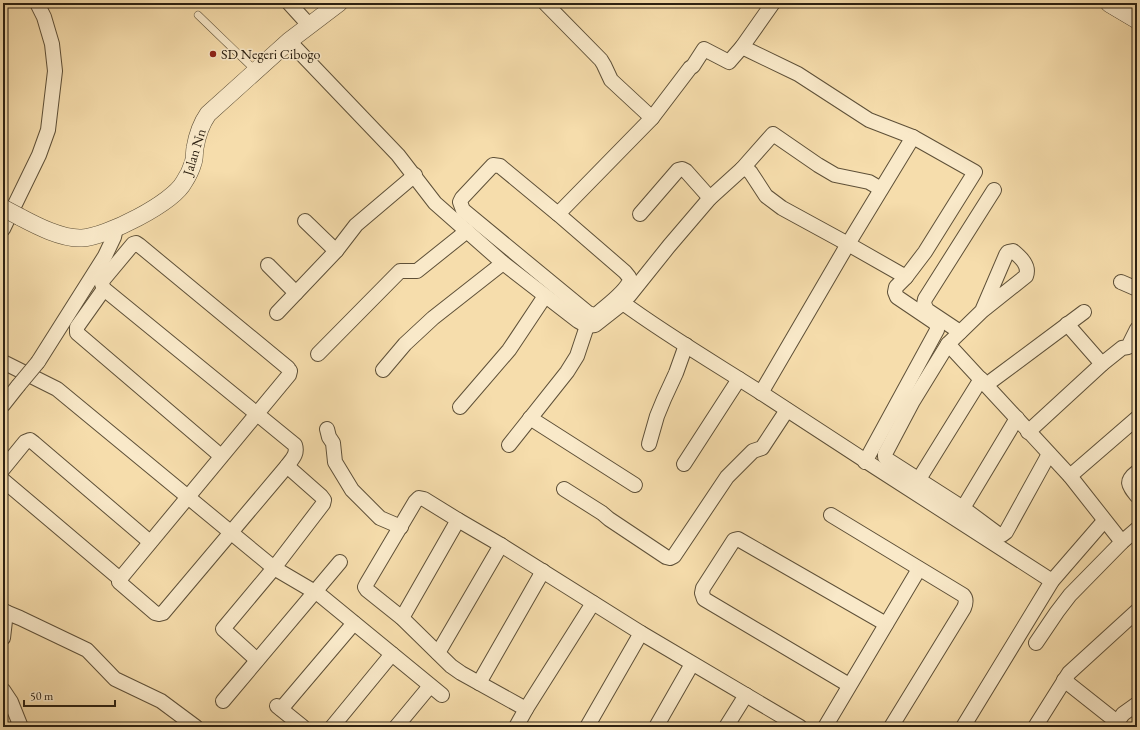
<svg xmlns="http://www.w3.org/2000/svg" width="1140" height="730" font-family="'EB Garamond',serif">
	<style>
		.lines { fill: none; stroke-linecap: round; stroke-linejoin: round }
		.service-casing { stroke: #5e5038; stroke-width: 8 }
		.minor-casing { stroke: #5e5038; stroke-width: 16 }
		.tertiary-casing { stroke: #5e5038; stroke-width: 18 }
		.secondary-casing { stroke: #2c2112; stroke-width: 20 }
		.service { stroke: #f9e9c9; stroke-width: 7 }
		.minor { stroke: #f9e9c9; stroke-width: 14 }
		.tertiary { stroke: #f9e9c9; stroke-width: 17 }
		.secondary { stroke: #f9e9c9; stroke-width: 19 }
		.minor-bridge-casing { stroke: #5e5038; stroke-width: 16; stroke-linecap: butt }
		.tertiary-bridge-casing { stroke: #5e5038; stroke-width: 18; stroke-linecap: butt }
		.minor-bridge { stroke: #f9e9c9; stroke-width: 14 }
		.tertiary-bridge { stroke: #f9e9c9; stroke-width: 17 }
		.poi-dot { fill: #8f2418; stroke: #f9e9c9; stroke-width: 1.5 }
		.labels { text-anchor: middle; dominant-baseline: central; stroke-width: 3; stroke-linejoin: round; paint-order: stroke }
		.poi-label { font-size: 14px; fill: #2c2112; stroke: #f9e9c9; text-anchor: start }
		.street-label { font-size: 14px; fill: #2c2112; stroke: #f9e9c9 }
	</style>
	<rect width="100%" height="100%" fill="#f6ddac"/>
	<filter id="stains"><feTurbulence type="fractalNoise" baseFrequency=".005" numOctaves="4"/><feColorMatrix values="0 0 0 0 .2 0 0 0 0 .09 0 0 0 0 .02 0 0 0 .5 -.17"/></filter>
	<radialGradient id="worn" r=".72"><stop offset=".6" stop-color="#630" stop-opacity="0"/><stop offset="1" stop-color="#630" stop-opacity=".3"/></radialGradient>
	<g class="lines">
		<g class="service-casing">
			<path id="service" d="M198 15 255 70"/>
		</g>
		<g class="minor-casing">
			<g id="minor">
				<path d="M289 3 309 25"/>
				<path d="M545 3 601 60 604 65 611 80 652 118"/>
				<path d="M289 41 398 155 435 203 503 263 578 321 587 326 595 325 623 303C668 336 716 364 763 394 859 457 955 519 1052 581"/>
				<path d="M742 47 798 74 869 120 913 137 975 172 925 252 906 277 896 287 895 292 897 297 934 322 937 325V330L865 462"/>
				<path d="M493 165 500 166 558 214 625 272 629 277 630 280C626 292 607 305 597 314L594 315 588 313 463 210 460 202 462 198Z"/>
				<path d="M742 169 773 134 818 165 835 175 869 182 881 189"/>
				<path d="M558 214 652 118 690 68 693 66 704 49 729 62 742 47 773 3"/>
				<path d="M640 214 678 170 682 169 686 171 710 198"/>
				<path d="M305 221 336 251"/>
				<path d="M3 229 39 155 48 130 55 71 52 44 44 17 37 3"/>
				<path d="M268 265 296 293"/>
				<path d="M1121 282 1137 289"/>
				<path d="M104 289 77 327V333L221 456"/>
				<path d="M629 296 669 246 710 198 742 169H747L751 173 766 196 782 208 848 244 906 277"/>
				<path d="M982 311 1006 255 1008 252 1013 251C1020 257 1030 265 1026 276L982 311 948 344 913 401 885 454V457L888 460 963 508 998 534 1002 535 1006 532 1049 454"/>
				<path d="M277 313 336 251 356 225 415 175"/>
				<path d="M1067 324 1102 364"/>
				<path d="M960 332 927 310 924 304 925 299 994 190"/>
				<path d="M948 344 1070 476 1122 542"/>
				<path d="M318 354 400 271H417L467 231"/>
				<path d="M3 362 57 389 274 568 320 595 442 695"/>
				<path d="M38 362 105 256 114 237 116 228"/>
				<path d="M288 368 139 245 136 243 133 244 103 280 102 284 104 289 295 445C298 454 292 459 287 466L163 613 159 614 155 613 119 582 120 579C176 511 232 443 289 375L290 371 288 368"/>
				<path d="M383 370 405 344 433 318 503 263"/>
				<path d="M986 385 1084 312"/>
				<path d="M761 393 848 244 913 137"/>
				<path d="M3 405 18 386"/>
				<path d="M460 407 509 350 545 296"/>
				<path d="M530 418 635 485"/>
				<path d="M327 429 329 437 333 443 335 462 352 490 380 518 401 527"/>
				<path d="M1028 432 1102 364 1122 348 1128 347 1137 329"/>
				<path d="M649 444 657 416 664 399 676 373 686 345"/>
				<path d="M509 445 567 372 577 356 587 326"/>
				<path d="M684 464 739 379"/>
				<path d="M3 469 25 442 30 440 34 443 150 542"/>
				<path d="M1137 472C1125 481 1128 485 1137 496"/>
				<path d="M1070 476 1137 418"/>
				<path d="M919 479 981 379"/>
				<path d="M3 480 120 579"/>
				<path d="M564 489 602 513 609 519 666 557 670 558 674 556 727 477 753 451 762 448 787 410"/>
				<path d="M963 508 1017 418"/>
				<path d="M831 515 963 595C967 599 966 603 964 608L891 727"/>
				<path d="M3 611 20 618 87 650 115 679 161 701 196 727"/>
				<path d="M402 618 458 520"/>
				<path d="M3 638 6 612"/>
				<path d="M1036 643 1057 612 1070 595 1122 542 1137 529"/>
				<path d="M438 653 501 545"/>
				<path d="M257 660 223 629 274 568 323 504 324 500 321 496 287 466"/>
				<path d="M1064 680 1117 722"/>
				<path d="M479 683 543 571"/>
				<path d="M849 685 704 599 702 593 703 588 732 543 734 540 738 539 886 624"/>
				<path d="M3 690 11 702 21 727"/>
				<path d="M223 701 340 562"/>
				<path d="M277 706 303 727"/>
				<path d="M281 709 354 623"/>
				<path d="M526 709 461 673 451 666 402 618 367 590 365 587 367 583 415 502 419 498 424 499 458 520 501 545 641 633 800 727"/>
				<path d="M332 727 392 654"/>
				<path d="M396 727 430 686"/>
				<path d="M516 727 526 709 593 603"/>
				<path d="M587 727 641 633"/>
				<path d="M656 727 692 664"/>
				<path d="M726 727 746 695"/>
				<path d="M825 727 919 569"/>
				<path d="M963 727 1052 581 1104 521"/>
				<path d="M1035 727 1069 673 1137 611"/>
				<path d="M1114 727 1123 714 1137 704"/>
			</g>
		</g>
		<g class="tertiary-casing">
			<path id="tertiary" d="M20 217C37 226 62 239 82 238 106 237 173 203 184 182 188 176 191 170 193 163 195 158 194 153 195 148 197 136 201 124 208 114L289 41 339 3"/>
		</g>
		<g class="secondary-casing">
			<path id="secondary" d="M1110 3 1137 19"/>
		</g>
		<use href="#service" class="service"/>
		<use href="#minor" class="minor"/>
		<use href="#tertiary" class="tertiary"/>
		<use href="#secondary" class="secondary"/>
		<g class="minor-bridge-casing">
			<path id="minor-bridge" d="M18 386 38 362"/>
		</g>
		<g class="tertiary-bridge-casing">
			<path id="tertiary-bridge" d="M3 208 20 217"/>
		</g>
		<use href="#minor-bridge" class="minor-bridge"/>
		<use href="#tertiary-bridge" class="tertiary-bridge"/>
	</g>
	<circle class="poi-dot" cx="213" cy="54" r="4"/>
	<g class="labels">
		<g class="poi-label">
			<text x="221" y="54">SD Negeri Cibogo</text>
		</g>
		<g class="street-label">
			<text transform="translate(194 152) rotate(-73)">Jalan Nn</text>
		</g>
	</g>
	<rect width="1140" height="730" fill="none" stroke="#f6ddac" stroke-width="16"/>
	<rect x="4" y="4" width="1132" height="722" fill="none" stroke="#2c2112" stroke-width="2"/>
	<rect x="8" y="8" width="1124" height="714" fill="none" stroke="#2c2112"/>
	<path d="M24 700v6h91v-6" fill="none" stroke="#2c2112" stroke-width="2"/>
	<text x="30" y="700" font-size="12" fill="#2c2112" stroke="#f9e9c9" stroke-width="3" paint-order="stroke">50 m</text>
	<rect width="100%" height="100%" filter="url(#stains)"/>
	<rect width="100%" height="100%" fill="url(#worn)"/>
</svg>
